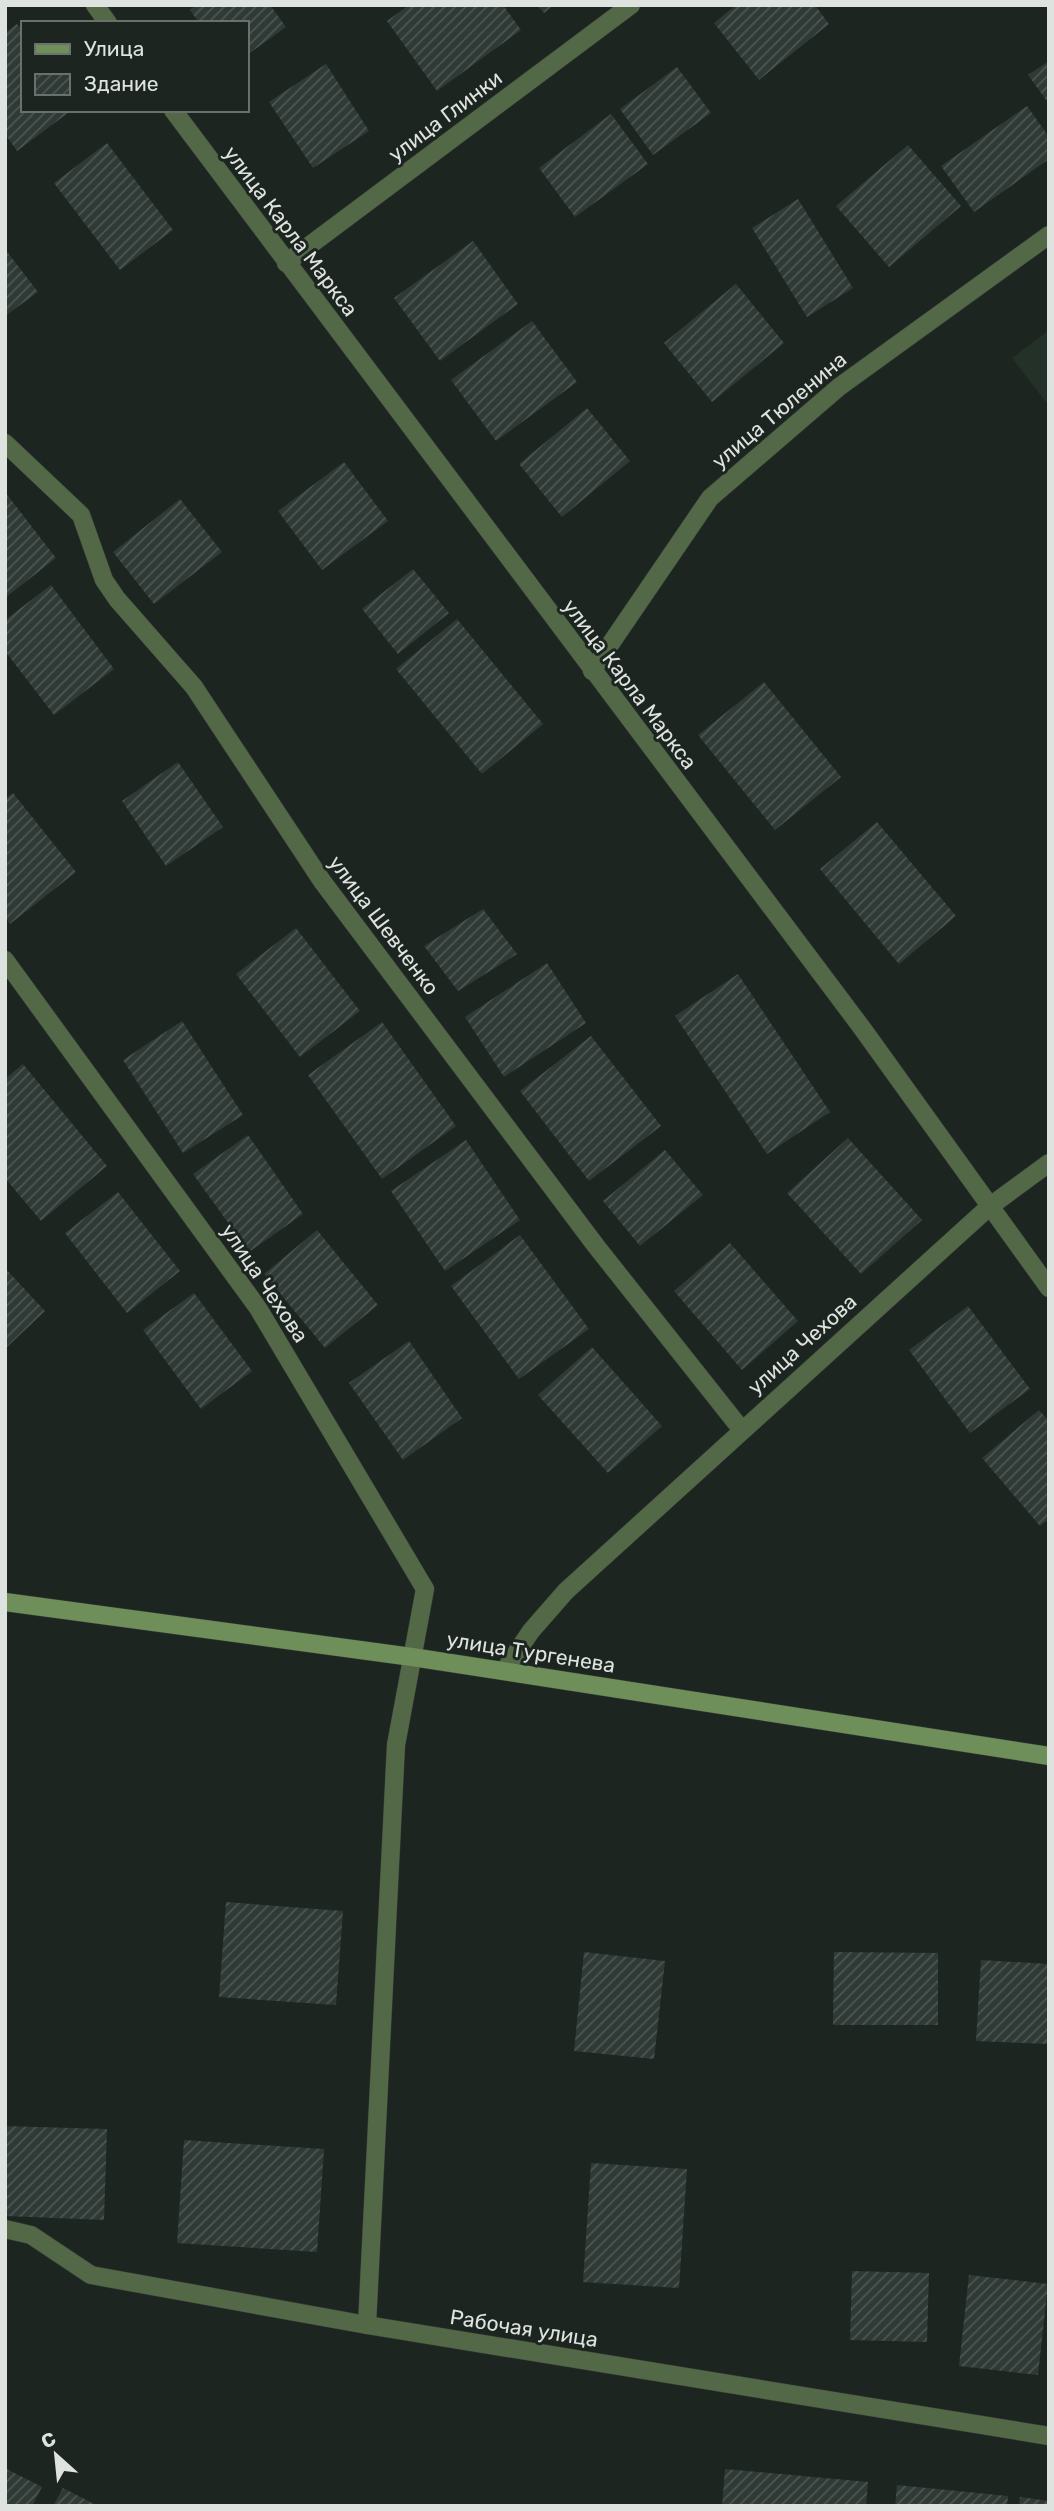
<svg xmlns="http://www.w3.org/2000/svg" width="1054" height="2511" font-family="Rubik,sans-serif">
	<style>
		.built { fill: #243128 }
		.building { fill: url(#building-hatch) }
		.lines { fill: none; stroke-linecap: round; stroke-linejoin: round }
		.lane-casing { stroke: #38403b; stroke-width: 19 }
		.street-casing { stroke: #38403b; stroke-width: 19 }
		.secondary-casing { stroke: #38403b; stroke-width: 19 }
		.lane { stroke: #536847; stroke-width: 18 }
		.street { stroke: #536847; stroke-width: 18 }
		.secondary { stroke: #6e8f5a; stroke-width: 18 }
		.labels { text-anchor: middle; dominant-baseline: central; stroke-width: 6; stroke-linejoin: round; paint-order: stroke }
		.street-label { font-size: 21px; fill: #dee3e0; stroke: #1d2520 }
	</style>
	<defs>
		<pattern id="building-hatch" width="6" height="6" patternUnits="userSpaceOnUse" patternTransform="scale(1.75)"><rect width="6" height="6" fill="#2f3936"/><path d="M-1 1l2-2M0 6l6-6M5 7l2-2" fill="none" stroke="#4d5653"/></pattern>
	</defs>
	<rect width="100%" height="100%" fill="#1d2520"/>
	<path class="built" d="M1049 330V406L1012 358Z"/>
	<g class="building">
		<path d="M197 5H270L286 27 247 55V23H199L190 10Z"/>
		<path d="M409 5H503L521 30 437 91 387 21Z"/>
		<path d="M537 5H554L544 13Z"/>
		<path d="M736 5H815L829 24 759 80 714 23Z"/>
		<path d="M17 24 23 31V110H72L17 151 5 134V33Z"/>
		<path d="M1049 61V104L1028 75Z"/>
		<path d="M326 64 369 131 313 168 269 102Z"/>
		<path d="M677 67 711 113 653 155 620 109Z"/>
		<path d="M1027 106 1049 137V159L974 212 941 166Z"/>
		<path d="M611 114 648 164 575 217 539 168Z"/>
		<path d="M107 143 173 230 120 270 54 183Z"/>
		<path d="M908 145 961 206 889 267 836 206Z"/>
		<path d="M798 199 853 288 807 317 752 228Z"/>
		<path d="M473 241 518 304 440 361 394 298Z"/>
		<path d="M5 249 38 292 5 316Z"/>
		<path d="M736 284 784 343 712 402 664 343Z"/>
		<path d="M532 321 577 382 496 441 451 380Z"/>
		<path d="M587 408 630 461 562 517 519 464Z"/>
		<path d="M344 462 388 521 322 570 278 511Z"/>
		<path d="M5 492 56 558 5 598Z"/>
		<path d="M180 499 222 552 154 604 113 552Z"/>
		<path d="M413 569 449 613 398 654 362 609Z"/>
		<path d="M51 585 114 669 54 715 5 651V620Z"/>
		<path d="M457 619 543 724 482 774 396 669Z"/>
		<path d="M764 682 841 777 775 830 698 735Z"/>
		<path d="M178 762 223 827 166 866 122 801Z"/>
		<path d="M13 793 76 872 10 924 5 917V799Z"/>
		<path d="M877 822 956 916 899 964 820 869Z"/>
		<path d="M483 909 517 954 458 991 424 946Z"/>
		<path d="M296 928 360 1011 300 1057 236 974Z"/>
		<path d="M547 963 586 1023 504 1077 465 1017Z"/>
		<path d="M738 974 830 1112 767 1154 675 1016Z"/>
		<path d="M182 1021 243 1115 183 1153 123 1060Z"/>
		<path d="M382 1022 456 1126 382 1179 308 1075Z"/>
		<path d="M591 1036 661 1126 589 1181 520 1091Z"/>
		<path d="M23 1064 107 1166 41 1221 5 1178V1079Z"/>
		<path d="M248 1135 303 1214 249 1252 193 1174Z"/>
		<path d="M848 1138 922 1220 861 1274 787 1193Z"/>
		<path d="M466 1140 520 1220 445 1271 391 1191Z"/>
		<path d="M665 1150 703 1195 640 1246 603 1201Z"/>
		<path d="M118 1192 180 1271 127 1313 65 1233Z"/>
		<path d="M317 1230 378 1305 325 1348 264 1274Z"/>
		<path d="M520 1235 589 1329 519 1379 451 1286Z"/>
		<path d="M730 1243 798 1321 742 1370 674 1291Z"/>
		<path d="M5 1268 45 1311 5 1349Z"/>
		<path d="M194 1293 252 1371 201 1409 143 1330Z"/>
		<path d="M968 1306 1030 1389 970 1433 909 1350Z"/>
		<path d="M409 1341 462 1418 403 1460 349 1383Z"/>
		<path d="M592 1347 662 1426 608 1473 538 1395Z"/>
		<path d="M1039 1410 1049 1421V1519L1040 1526 982 1458Z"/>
		<path d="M226 1902 343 1911 336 2005 219 1997Z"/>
		<path d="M584 1952 665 1961 654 2059 574 2051Z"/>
		<path d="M834 1952 938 1953V2025H833Z"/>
		<path d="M981 1960 1049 1964V2044L976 2041Z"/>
		<path d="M5 2126 107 2129 104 2220 5 2216Z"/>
		<path d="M184 2140 324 2149 317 2252 177 2243Z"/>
		<path d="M591 2163 687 2169 679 2288 583 2282Z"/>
		<path d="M852 2271 929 2273 927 2342 850 2340Z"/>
		<path d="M969 2275 1048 2284 1038 2375 959 2366Z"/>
		<path d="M5 2468 42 2487 32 2506H5Z"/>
		<path d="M725 2469 868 2482 866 2506H722Z"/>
		<path d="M897 2485 1008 2496 1007 2506H895Z"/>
		<path d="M63 2488 98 2506H53Z"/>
		<path d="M1020 2497 1049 2501V2506H1019Z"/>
	</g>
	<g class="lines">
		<g class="lane-casing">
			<path id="lane" d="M989 1207 1049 1163"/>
		</g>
		<g class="street-casing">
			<g id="street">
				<path d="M95 5 108 23"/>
				<path d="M173 110 862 1028 1049 1288"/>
				<path d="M286 263 631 5"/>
				<path d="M5 443 81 515 104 580 117 599 194 687 322 881 596 1246 741 1429"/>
				<path d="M592 671 710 498 839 387 1049 235"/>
				<path d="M5 960 258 1308 425 1589 396 1745 367 2325"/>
				<path d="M504 1671 531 1631 566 1591 989 1207"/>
				<path d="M5 2229 31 2235 91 2275 367 2325 1049 2436"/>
			</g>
		</g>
		<g class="secondary-casing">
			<path id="secondary" d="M5 1602 412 1657 1049 1756"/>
		</g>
		<use href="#lane" class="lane"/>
		<use href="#street" class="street"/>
		<use href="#secondary" class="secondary"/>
	</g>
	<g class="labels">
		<g class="street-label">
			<text transform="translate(445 116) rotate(-37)">улица Глинки</text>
			<text transform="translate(291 231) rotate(53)">улица Карла Маркса</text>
			<text transform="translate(779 410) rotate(-40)">улица Тюленина</text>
			<text transform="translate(630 684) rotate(53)">улица Карла Маркса</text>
			<text transform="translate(384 925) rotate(53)">улица Шевченко</text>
			<text transform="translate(265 1283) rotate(56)">улица Чехова</text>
			<text transform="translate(802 1344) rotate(-42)">улица Чехова</text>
			<text transform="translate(531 1652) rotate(9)">улица Тургенева</text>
			<text transform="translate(524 2328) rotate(9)">Рабочая улица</text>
		</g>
	</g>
	<rect width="1054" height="2511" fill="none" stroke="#dee3e0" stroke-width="14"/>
	<rect x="21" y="21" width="228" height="91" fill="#1d2520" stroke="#6a716d" stroke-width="2"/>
	<rect x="35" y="44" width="35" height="10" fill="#6e8f5a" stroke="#6a716d" stroke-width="2"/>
	<text x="84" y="56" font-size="21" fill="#dee3e0">Улица</text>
	<rect x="35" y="74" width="35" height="21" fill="url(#building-hatch)" stroke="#6a716d" stroke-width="2"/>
	<text x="84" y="91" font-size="21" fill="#dee3e0">Здание</text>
	<g transform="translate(56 2455) rotate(333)" stroke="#1d2520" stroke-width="5" paint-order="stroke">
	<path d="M0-5L12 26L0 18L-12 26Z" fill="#dee3e0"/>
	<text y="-10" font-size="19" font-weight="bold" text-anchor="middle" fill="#dee3e0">С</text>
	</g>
</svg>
